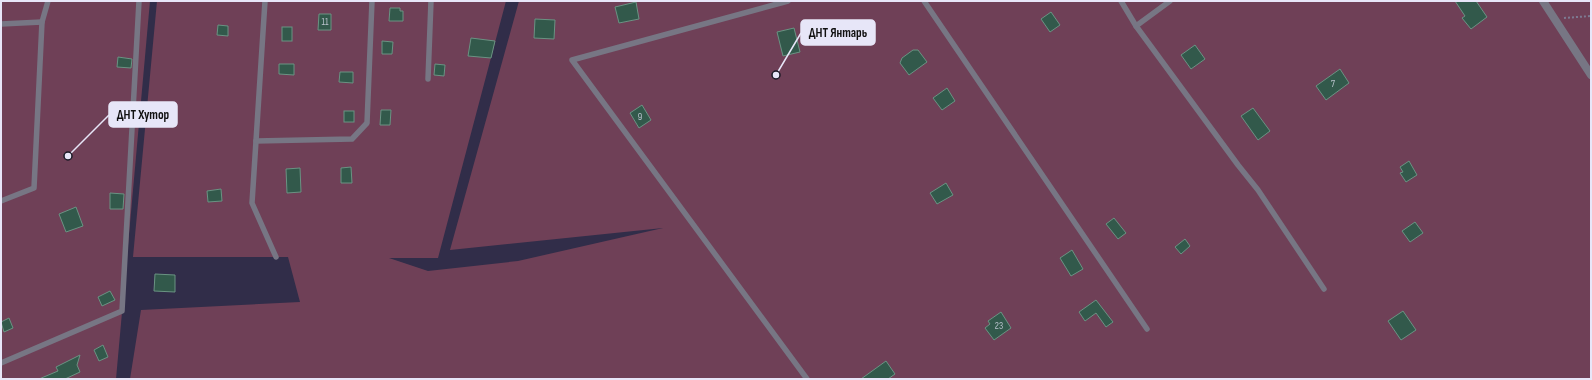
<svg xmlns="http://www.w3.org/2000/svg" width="1592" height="380" font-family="'Sofia Sans Condensed',sans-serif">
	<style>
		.green { fill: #6f4057 }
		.building { fill: #32594b; stroke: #6a9383 }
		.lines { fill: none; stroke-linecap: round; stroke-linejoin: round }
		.path { stroke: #7d7a92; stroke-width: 2; stroke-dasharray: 2 2; stroke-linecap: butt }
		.lane { stroke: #777684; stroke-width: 5.5 }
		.street { stroke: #777684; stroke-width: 8 }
		.labels { text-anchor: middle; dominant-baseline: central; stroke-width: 3; stroke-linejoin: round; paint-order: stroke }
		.number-label { font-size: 10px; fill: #bac3cd }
		.leader { fill: none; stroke: #e7e6f8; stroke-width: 1.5 }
		.callout-dot { fill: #e7e6f8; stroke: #191724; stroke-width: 1.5 }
		.callout { fill: #e7e6f8; stroke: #e7e6f8; stroke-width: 1.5 }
		.callout-label { font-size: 13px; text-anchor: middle; font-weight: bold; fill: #111 }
	</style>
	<rect width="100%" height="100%" fill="#312d49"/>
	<g class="green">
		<path d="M1 1H150L116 379H1Z"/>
		<path d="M157 1H506L438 258H389L428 271 518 261 663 228 450 250 519 1H1591V379H130L141 310 300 302 288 257H133Z"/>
	</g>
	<g class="building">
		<path d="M1455 1H1476L1487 17 1471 29 1462 18 1465 16Z"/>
		<path d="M636 2 639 19 619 23 615 7Z"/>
		<path d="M390 8H400V11H403V21H389Z"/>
		<path d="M1051 12 1060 25 1050 32 1041 19Z"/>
		<path d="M319 14H331V30H318Z"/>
		<path d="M535 19 555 20 554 39 534 38Z"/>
		<path d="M218 25 228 26V36L217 35Z"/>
		<rect x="282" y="27" width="10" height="14"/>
		<path d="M794 28 800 52 783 56 777 32Z"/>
		<path d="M471 38 495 41 491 58 468 56Z"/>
		<path d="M382 41 393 42 392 54H382Z"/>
		<path d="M1195 45 1205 59 1191 69 1181 55Z"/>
		<path d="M913 50H918L927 62 909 75 900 63 902 58Z"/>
		<path d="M118 57 132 59 131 68 117 67Z"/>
		<path d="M279 64H294V75L279 74Z"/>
		<path d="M435 64 445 65 444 76 434 75Z"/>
		<path d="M1340 69 1349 83 1326 100 1316 86Z"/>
		<path d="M340 72H353V83L339 82Z"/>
		<path d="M947 88 955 101 942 110 933 98Z"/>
		<path d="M642 105 651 120 639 128 630 113Z"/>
		<path d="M1253 108 1270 131 1258 140 1241 116Z"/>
		<path d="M381 110H391L390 125H380Z"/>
		<rect x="344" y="111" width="10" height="11"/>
		<path d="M1409 161 1417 175 1406 182 1400 173 1403 172 1400 167Z"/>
		<path d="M351 167 352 183H341V168Z"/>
		<path d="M300 168 301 192 287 193 286 169Z"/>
		<path d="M946 183 953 195 937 204 930 193Z"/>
		<path d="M221 189 222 201 208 202 207 191Z"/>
		<path d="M110 193 124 194 123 209H110Z"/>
		<path d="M76 207 83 226 66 232 59 214Z"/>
		<path d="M1114 218 1126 233 1118 239 1106 224Z"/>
		<path d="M1415 222 1423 233 1410 242 1402 231Z"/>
		<path d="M1185 239 1190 246 1181 254 1175 247Z"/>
		<path d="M1072 250 1083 269 1071 276 1060 258Z"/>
		<path d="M155 274 175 275V292L154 291Z"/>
		<path d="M110 291 115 300 102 306 98 297Z"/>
		<path d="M1096 300 1113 322 1106 327 1096 313 1085 321 1079 312Z"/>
		<path d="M1403 311 1416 330 1401 340 1388 321Z"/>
		<path d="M1001 312 1011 328 994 340 985 328 990 324 988 321Z"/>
		<path d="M9 318 13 328 4 332 1 322Z"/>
		<path d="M103 345 108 357 99 361 94 350Z"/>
		<path d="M80 355 77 365 80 372 65 379H39L58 371 56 367Z"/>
		<path d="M886 361 895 374 888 379H861Z"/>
	</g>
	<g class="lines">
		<path class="path" d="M1564 18 1591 16"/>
		<g class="lane">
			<path d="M265 1 252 203 276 257"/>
			<path d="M788 1 572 60 807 379"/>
			<path d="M924 1 1147 329"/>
			<path d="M1121 1 1136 26 1238 165 1258 190 1324 289"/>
			<path d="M1 24 42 22"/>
			<path d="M1136 26 1170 1"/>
			<path d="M428 79 431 1"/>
			<path d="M256 141 352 139 367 123 372 1"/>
			<path d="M1 201 34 188 42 22 48 1"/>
			<path d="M1 363 122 311 139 1"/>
		</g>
		<path class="street" d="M1543 1 1591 75"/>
	</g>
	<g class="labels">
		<g class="number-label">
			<text x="325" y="22">11</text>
			<text x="1333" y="84">7</text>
			<text x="640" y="117">9</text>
			<text x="999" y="326">23</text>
		</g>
	</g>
	<path class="leader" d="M776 75L801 33M68 156L109 115"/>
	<g class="callout-dot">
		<circle cx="776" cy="75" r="4"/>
		<circle cx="68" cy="156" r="4"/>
	</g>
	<g class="callout">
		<rect x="801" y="20" width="74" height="25" rx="4"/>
		<rect x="109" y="102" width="68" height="25" rx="4"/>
	</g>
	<g class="callout-label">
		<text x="838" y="37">ДНТ Янтарь</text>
		<text x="143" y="119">ДНТ Хутор</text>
	</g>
	<rect width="1592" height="380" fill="none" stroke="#e7e6f8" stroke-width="4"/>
</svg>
